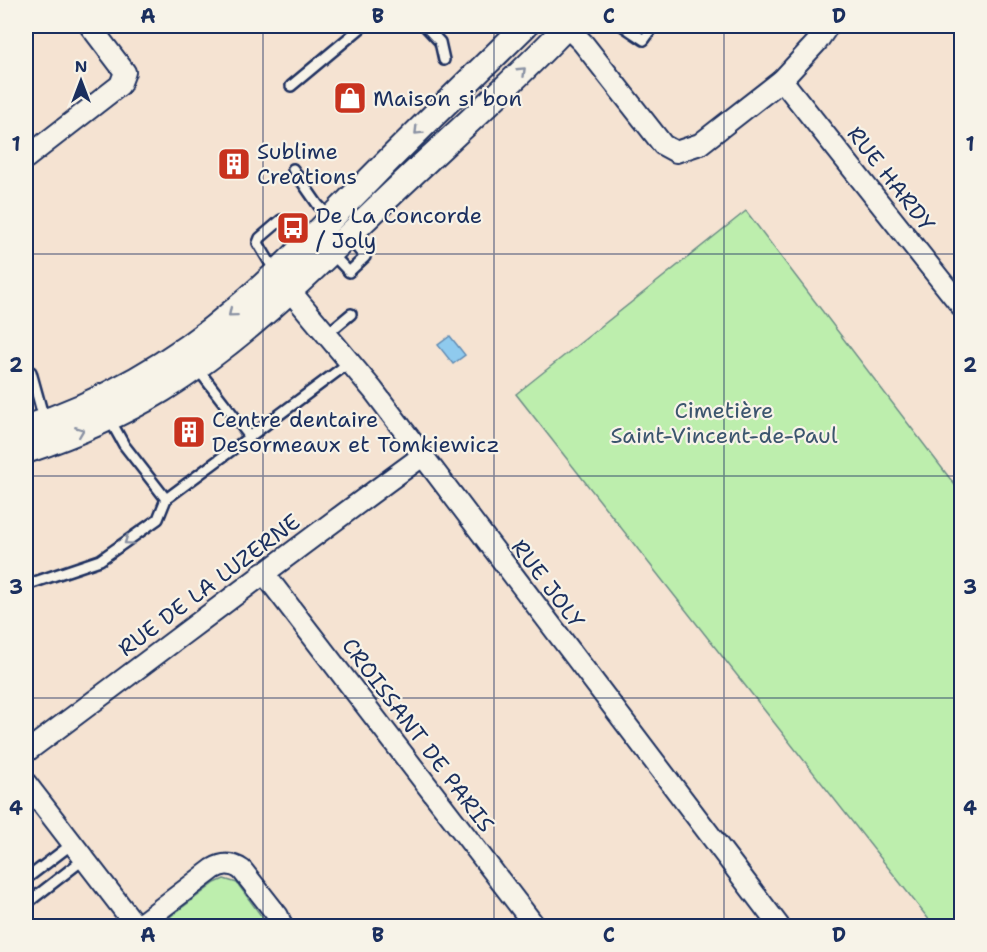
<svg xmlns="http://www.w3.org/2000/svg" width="987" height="952" font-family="'Shantell Sans',sans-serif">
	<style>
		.green { fill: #bdeead; stroke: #6c8e86; stroke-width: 1.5 }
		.water { fill: #8fcaee; stroke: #618cb4; stroke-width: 1.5 }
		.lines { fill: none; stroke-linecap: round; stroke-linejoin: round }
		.service-casing { stroke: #1b2f5e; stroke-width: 14 }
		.minor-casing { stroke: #1b2f5e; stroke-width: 24 }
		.tertiary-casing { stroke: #1b2f5e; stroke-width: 28 }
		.path { stroke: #1b2f5e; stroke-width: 3; stroke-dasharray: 1.5 4.5; stroke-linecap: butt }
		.service { stroke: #f7f3e8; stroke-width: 9 }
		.minor { stroke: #f7f3e8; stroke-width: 20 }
		.tertiary { stroke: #f7f3e8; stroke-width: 24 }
		.oneway { stroke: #8991a3 }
		.grid { fill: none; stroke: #1b2f5e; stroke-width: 1.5; stroke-opacity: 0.55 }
		.labels { text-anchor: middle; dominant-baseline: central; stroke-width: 4.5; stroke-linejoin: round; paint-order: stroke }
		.poi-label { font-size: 22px; fill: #1b2f5e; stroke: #f7f3e8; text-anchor: start }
		.street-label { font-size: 22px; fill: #1b2f5e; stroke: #f7f3e8 }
		.park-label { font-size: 22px; fill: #3b556e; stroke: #f7f3e8 }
		.neatline { fill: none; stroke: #1b2f5e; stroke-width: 2 }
		.grid-label { font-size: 20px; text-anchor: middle; font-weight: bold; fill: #1b2f5e }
	</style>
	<rect width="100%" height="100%" fill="#f5e3d2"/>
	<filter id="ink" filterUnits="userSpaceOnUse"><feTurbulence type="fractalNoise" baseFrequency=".0167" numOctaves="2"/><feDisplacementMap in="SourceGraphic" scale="12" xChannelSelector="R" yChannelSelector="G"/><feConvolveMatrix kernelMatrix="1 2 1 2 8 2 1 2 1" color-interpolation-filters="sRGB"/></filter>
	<g filter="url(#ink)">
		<g class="green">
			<path d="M746 211 961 493V926H934L516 394Z"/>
			<path d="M224 879 237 883 265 921 266 926H167L171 916 215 883Z"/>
		</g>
		<path class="water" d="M450 336 465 355 453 364 438 345Z"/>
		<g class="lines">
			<g class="service-casing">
				<g id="service">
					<path d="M425 26 440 42 444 60"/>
					<path d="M623 26 644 40 654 26"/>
					<path d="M291 86 363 26"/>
					<path d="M293 169 318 205 330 217"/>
					<path d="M332 254 349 272 365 257 348 237"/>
					<path d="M276 273 258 243 260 238 281 220"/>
					<path d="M327 334 351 314"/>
					<path d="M197 368 250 437"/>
					<path d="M26 374 31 372 44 419"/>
					<path d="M109 418 124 445 166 499 350 362"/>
					<path d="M26 585 100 560 158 519 166 499"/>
					<path d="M26 879 72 844"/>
					<path d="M26 904 84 859"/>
				</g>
			</g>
			<g class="minor-casing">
				<g id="minor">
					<path d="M566 26 583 43 663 145 676 152 700 144 782 80 817 42 828 26"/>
					<path d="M782 80 962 307"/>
					<path d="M26 158 120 85 125 72 90 26"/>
					<path d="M281 280 373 390 779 926"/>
					<path d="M263 572 535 926"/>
					<path d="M26 752C158 654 288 554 421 457"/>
					<path d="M26 783 136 926"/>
					<path d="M138 926 213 869C223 863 232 863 242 870L278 916 282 926"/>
				</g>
			</g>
			<g class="tertiary-casing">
				<g id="tertiary">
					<path d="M26 428C102 403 174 362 235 310 283 270 325 224 369 180 420 128 473 77 525 26"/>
					<path d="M26 451C73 435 119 416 162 390 251 335 324 258 400 186 456 133 514 82 567 26"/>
				</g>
			</g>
			<path class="path" d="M26 347H30"/>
			<use href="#service" class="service"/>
			<use href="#minor" class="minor"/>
			<use href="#tertiary" class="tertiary"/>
		</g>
		<defs><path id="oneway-chevron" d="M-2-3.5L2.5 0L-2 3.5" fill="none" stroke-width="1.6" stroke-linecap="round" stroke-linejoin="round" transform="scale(1.5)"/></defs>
		<g class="oneway">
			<use href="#oneway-chevron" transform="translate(522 71) rotate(-44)"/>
			<use href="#oneway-chevron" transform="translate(418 131) rotate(135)"/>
			<use href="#oneway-chevron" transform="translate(232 313) rotate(140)"/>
			<use href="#oneway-chevron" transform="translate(80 431) rotate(-22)"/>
			<use href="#oneway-chevron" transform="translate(128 541) rotate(145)"/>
		</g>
	</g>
	<path class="grid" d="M263 26V926M494 26V926M724 26V926M26 254H962M26 476H962M26 698H962"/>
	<defs>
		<g id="shop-square" transform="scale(1.725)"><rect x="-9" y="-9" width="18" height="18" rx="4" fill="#c8321e" stroke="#f7f3e8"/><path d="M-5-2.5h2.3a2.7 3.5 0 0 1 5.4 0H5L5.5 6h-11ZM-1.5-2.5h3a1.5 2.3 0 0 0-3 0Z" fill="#fff"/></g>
		<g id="building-square" transform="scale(1.725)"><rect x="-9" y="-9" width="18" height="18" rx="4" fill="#c8321e" stroke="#f7f3e8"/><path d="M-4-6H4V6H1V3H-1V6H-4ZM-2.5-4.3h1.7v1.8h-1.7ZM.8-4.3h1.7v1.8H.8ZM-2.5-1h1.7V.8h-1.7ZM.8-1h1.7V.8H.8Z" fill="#fff"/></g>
		<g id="bus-square" transform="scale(1.725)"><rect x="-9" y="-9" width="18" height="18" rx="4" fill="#c8321e" stroke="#f7f3e8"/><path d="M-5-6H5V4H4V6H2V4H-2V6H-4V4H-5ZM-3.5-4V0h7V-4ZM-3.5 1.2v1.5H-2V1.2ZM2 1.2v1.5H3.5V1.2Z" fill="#fff"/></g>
	</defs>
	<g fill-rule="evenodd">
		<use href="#shop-square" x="350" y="98"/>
		<use href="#building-square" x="234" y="164"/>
		<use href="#bus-square" x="293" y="228"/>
		<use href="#building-square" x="189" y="432"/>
	</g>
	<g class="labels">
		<g class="poi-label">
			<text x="373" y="98">Maison si bon</text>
			<text x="257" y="151">Sublime<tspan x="257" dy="25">Creations</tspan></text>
			<text x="316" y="215">De La Concorde<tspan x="316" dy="25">/ Joly</tspan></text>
			<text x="212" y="419">Centre dentaire<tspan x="212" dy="25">Desormeaux et Tomkiewicz</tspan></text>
		</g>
		<g class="street-label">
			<text transform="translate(891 179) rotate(52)">RUE HARDY</text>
			<text transform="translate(548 584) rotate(53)">RUE JOLY</text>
			<text transform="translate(209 585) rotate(-37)">RUE DE LA LUZERNE</text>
			<text transform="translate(418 735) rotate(53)">CROISSANT DE PARIS</text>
		</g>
		<g class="park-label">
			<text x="724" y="410">Cimetière<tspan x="724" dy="25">Saint-Vincent-de-Paul</tspan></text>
		</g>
	</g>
	<rect width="987" height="952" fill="none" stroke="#f7f3e8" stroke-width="66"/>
	<g transform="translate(81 81)" stroke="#f7f3e8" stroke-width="4.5" paint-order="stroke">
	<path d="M0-4.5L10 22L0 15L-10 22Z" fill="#1b2f5e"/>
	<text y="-9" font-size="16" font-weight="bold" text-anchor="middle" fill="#1b2f5e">N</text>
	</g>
	<rect x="33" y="33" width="921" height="886" class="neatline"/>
	<g class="grid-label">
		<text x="148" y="23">A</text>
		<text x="378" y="23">B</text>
		<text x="609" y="23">C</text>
		<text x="839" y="23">D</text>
		<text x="16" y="151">1</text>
		<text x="970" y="151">1</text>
		<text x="16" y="372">2</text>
		<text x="970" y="372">2</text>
		<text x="16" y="594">3</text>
		<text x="970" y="594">3</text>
		<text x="16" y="815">4</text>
		<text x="970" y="815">4</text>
		<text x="148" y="942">A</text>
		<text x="378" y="942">B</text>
		<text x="609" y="942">C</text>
		<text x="839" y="942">D</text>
	</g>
</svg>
